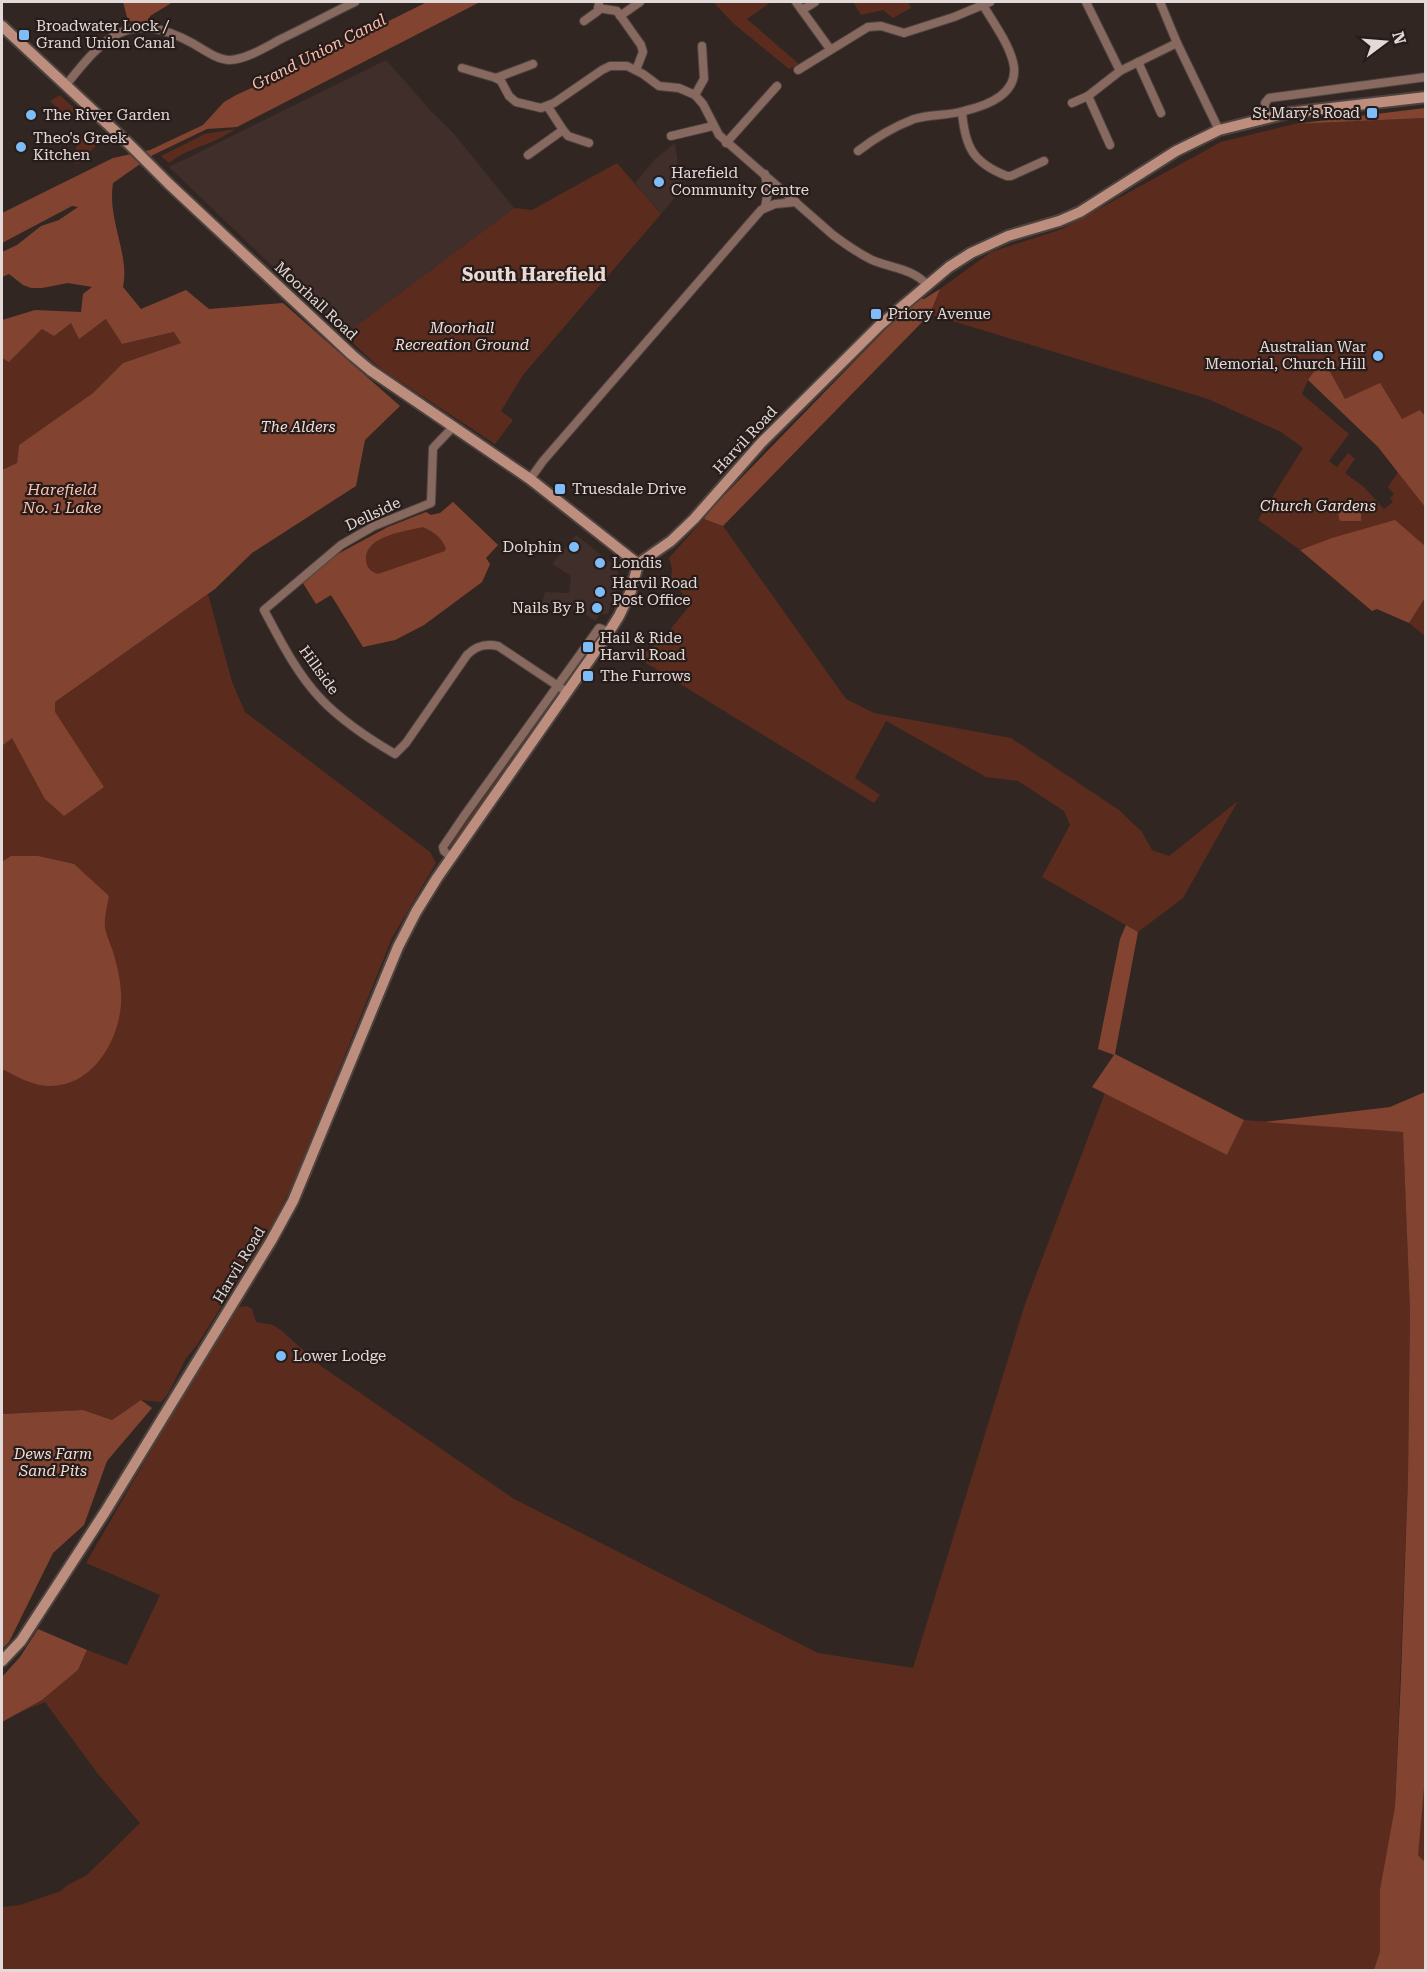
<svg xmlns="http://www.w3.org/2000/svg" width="1427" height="1972" font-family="'Roboto Serif',serif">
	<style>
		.built { fill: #3f2e2a }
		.green { fill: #5b2c1d }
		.forest { fill: #824430; fill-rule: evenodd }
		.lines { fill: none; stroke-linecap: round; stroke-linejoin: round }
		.street-casing { stroke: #4d433f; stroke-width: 10 }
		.secondary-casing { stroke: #4d433f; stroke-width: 14 }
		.street { stroke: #876960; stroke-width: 8 }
		.secondary { stroke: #bd8e7e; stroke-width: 10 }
		.poi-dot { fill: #7fbdf9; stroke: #271c19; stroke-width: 2 }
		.labels { text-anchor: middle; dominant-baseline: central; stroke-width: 4.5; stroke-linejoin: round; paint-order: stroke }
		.poi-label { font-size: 15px; fill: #e1dad8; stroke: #271c19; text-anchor: start }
		.street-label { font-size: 15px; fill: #e1dad8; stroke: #271c19 }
		.park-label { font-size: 15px; font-style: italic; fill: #f2ded7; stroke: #271c19 }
		.water-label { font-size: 16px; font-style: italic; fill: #fabfad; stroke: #271c19 }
		.quarter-label { font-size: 18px; font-weight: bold; fill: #e9dad6; stroke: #271c19 }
	</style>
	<rect width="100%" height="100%" fill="#312622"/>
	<g class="built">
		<path d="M386 60 432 112 455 135 514 208 344 335 169 167Z"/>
		<path d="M675 143 678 165 684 187 661 214 635 183 655 159Z"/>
		<path d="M576 535 615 566 618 572 619 583 608 614H600L595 621 578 609 542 603 545 592 569 593 571 576 552 564Z"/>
	</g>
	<g class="green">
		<path d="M713 2H771L747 19 799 64 789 69 734 24Z"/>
		<path d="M853 2H908L911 8 893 18 883 10 861 15Z"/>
		<path d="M60 95 76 110 66 117 50 101Z"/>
		<path d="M1425 118V416L1420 410 1402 420 1345 400 1308 380 1302 394 1349 434 1329 461 1337 467 1348 453 1355 459 1345 473 1364 487 1384 509 1393 502 1390 498 1394 494 1388 487 1398 472 1425 507V588L1404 621 1302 548 1300 550 1258 520 1303 448 1281 432 1208 399 930 314 940 289 991 252 1062 229 1221 142 1294 124Z"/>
		<path d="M235 129C216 144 189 147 169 163L161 156 205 134Z"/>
		<path d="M83 134 96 146 77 164 71 158Z"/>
		<path d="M617 163 661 214 523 375 501 411 513 420 495 444 381 369 344 335 514 208 532 210Z"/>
		<path d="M107 319 122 344 175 332 181 343 123 363 93 393 19 445 17 463 2 470V358L10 361 42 329 71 323 79 338Z"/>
		<path d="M453 502 498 545 486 558 490 564 482 582 424 625 395 640 363 647 331 595 316 604 303 583 336 555 388 527 426 512 431 515 440 513Z"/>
		<path d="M704 519 723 526 846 699 874 713 1011 738 1119 810 1142 832 1152 850 1169 856 1238 801 1183 898 1138 932 1042 877 1070 825 1064 811 1018 781 986 777 886 721 855 778 880 795 874 803 638 658 665 636 691 604 671 579 672 569 669 558Z"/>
		<path d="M208 594 232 682 245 712 430 852 436 863 392 938 293 1184 273 1224 197 1345 186 1358 168 1394 161 1402 141 1400 112 1420 83 1410 2 1414V746L55 702Z"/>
		<path d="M1425 598V636L1409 623Z"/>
		<path d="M556 694 558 696 453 847 450 848 448 844Z"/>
		<path d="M1105 1093 1227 1155 1244 1120 1403 1132 1410 1311 1408 1478 1395 1807 1389 1846 1425 1970H2V1907L20 1905 61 1891 66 1886 87 1875 140 1823 98 1774 45 1702 21 1712 42 1700 78 1670 87 1650 127 1665 160 1595 86 1563 200 1366 239 1307 247 1306 252 1309 256 1322 273 1325 282 1331 321 1366 514 1499 818 1653 913 1668 1025 1304Z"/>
		<path d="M1425 1765V1862L1418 1855 1416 1814Z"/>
	</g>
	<g class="forest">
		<path d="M123 2H173L150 16 149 22 128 21Z"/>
		<path d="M427 2H480L237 127 207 129 153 155 113 183C107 220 130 254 123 287L141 309 186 290 209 309 283 303 400 406 365 440 356 486 252 553 215 589 55 702V712L104 787 64 816 45 799 12 738 2 746V470L17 463 19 445 93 393 123 363 181 343 174 332 122 344 106 319 79 339 71 323 54 336 42 329 9 362 2 358V320L35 310 81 312 83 294 92 287 68 283 42 288H31L23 285 9 274 2 277V252L17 245 41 226 59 220 78 207 72 206 2 243V213L113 158 150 150 203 125 224 102 236 95 278 76Z"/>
		<path d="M1425 108V118L1294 124Z"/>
		<path d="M940 289 930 314 723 526 704 519 708 512 915 299H924Z"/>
		<path d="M1323 359 1345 399 1380 383 1402 419 1420 410 1425 416V507L1378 447 1308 380Z"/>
		<path d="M453 502 498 545 486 558 490 564 482 582 424 625 395 640 363 647 331 595 316 604 303 583 336 555 388 527 426 512 431 515 440 513ZM423 527C434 532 441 537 446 548L445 551 378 574C371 572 367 568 366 561 363 536 406 531 423 527Z"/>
		<path d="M1344 503 1354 506 1361 513V521H1341L1339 519 1338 509Z"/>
		<path d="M1395 520 1425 546V598L1409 623 1377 609 1372 611 1300 550 1332 538Z"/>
		<path d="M11 856H38L74 864 109 896C107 906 104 919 105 928 107 938 113 949 115 959 119 972 122 991 121 1004 118 1046 87 1093 40 1085 26 1082 14 1075 2 1069V862Z"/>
		<path d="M1126 925 1138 932 1115 1054 1244 1120 1227 1155 1092 1087 1114 1055 1098 1049 1120 939Z"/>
		<path d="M1425 1092 1426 1765 1418 1855 1425 1862V1970H1374L1380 1952V1890L1395 1807 1401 1677 1408 1478 1410 1311 1403 1132 1264 1122 1390 1107Z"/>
		<path d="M141 1400 152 1408 107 1461 84 1525 53 1553 9 1642 2 1649V1414L83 1410 112 1420Z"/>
		<path d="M38 1629 87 1650 78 1670 42 1700 2 1722V1677L20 1657Z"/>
	</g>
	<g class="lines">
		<g class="street-casing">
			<g id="street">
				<path d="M796 2 830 49"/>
				<path d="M1086 2 1120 71"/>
				<path d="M1160 2 1177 43 1219 130"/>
				<path d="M598 8 617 11 641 45 643 52 636 70"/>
				<path d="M802 10 815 2"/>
				<path d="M620 16 640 2"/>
				<path d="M584 21 598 11 599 2"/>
				<path d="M1138 62 1161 113"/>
				<path d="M462 68 496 78 501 81 509 96 516 102 541 108 554 103 602 70 610 66H627L643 74 659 86 679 88 695 95 703 104 719 135 833 235C845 244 858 253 872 260 891 268 914 269 927 285"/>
				<path d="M798 70 868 27 881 26 904 33 954 17 990 2"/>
				<path d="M496 78 533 64"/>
				<path d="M66 85C105 36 129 9 192 43 203 49 217 60 230 60 247 59 266 47 281 39 306 27 330 14 355 2"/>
				<path d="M695 95 704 79 702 46"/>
				<path d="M1088 96 1110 145"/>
				<path d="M1072 103 1088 96 1120 71 1177 43"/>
				<path d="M962 112C965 147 973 163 1007 176H1011L1044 161"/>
				<path d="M1266 117 1265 103 1269 98 1426 77"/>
				<path d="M563 130 568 136 589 143"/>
				<path d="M671 136 713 126"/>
				<path d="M726 143 777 86"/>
				<path d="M858 151C875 138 893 127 914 119 931 114 947 116 964 111 986 106 1017 95 1014 67 1011 46 994 24 983 5"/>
				<path d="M528 155 563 130 548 107"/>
				<path d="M765 174 768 192 765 207"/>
				<path d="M454 426 433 448 431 503 374 526 341 545 264 610C280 640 297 674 321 699 340 719 371 740 395 754L406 743 467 655C476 646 485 643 498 646L567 692"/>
				<path d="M530 479 543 461 761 210 775 204 796 202"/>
				<path d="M452 858 444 851 443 847 464 816 599 628 609 632"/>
			</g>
		</g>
		<g class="secondary-casing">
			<g id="secondary">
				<path d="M2 26 128 143 169 184 352 355 370 370 530 479 638 564"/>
				<path d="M2 1661 21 1641 105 1512 271 1241 293 1201 398 947 416 912 437 878 609 632 619 616 631 591 638 564 671 541 694 519 761 443 880 325 949 267 971 253 1008 236 1059 221 1080 212 1176 151 1219 130 1288 113 1426 97"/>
			</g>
		</g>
		<use href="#street" class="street"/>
		<use href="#secondary" class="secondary"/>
	</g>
	<g class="poi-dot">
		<rect x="18" y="29" width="12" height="12" rx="3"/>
		<rect x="1366" y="107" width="12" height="12" rx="3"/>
		<circle cx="31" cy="115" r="6"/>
		<circle cx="21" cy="147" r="6"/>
		<circle cx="659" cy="182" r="6"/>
		<rect x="870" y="308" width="12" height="12" rx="3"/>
		<circle cx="1378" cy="356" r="6"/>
		<rect x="554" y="483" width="12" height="12" rx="3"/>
		<circle cx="574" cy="547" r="6"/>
		<circle cx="600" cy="563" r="6"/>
		<circle cx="600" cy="592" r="6"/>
		<circle cx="597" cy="608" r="6"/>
		<rect x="582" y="641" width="12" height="12" rx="3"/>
		<rect x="582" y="670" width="12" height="12" rx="3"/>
		<circle cx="281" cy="1356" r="6"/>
	</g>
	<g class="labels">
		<g class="poi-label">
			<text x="36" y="26">Broadwater Lock /<tspan x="36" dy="17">Grand Union Canal</tspan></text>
			<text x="1360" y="113" text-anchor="end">St Mary's Road</text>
			<text x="43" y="115">The River Garden</text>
			<text x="33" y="138">Theo's Greek<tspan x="33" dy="17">Kitchen</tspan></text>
			<text x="671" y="173">Harefield<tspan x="671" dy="17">Community Centre</tspan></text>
			<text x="888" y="314">Priory Avenue</text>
			<text x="1366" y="347" text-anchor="end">Australian War<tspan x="1366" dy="17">Memorial, Church Hill</tspan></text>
			<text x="572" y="489">Truesdale Drive</text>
			<text x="562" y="547" text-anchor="end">Dolphin</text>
			<text x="612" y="563">Londis</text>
			<text x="612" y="583">Harvil Road<tspan x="612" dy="17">Post Office</tspan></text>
			<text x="585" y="608" text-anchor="end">Nails By B</text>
			<text x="600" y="638">Hail &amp; Ride<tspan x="600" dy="17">Harvil Road</tspan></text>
			<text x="600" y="676">The Furrows</text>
			<text x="293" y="1356">Lower Lodge</text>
		</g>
		<g class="street-label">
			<text transform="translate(316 301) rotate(43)">Moorhall Road</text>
			<text transform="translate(745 440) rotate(-47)">Harvil Road</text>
			<text transform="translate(373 514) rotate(-25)">Dellside</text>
			<text transform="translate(319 670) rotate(54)">Hillside</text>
			<text transform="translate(239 1265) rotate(-59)">Harvil Road</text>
		</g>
		<g class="park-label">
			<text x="462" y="328">Moorhall<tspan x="462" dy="17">Recreation Ground</tspan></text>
			<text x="298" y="427">The Alders</text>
			<text x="1318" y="506">Church Gardens</text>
			<text x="53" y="1454">Dews Farm<tspan x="53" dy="17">Sand Pits</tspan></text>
		</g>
		<g class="water-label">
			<text transform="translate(319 52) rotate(-27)">Grand Union Canal</text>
			<text x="62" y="489">Harefield<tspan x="62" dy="18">No. 1 Lake</tspan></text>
		</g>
		<g class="quarter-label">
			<text x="534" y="274">South Harefield</text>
		</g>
	</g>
	<rect width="1427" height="1972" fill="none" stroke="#e1dad8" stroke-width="6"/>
	<g transform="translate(1385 42) rotate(74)" stroke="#271c19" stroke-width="4.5" paint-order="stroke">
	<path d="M0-4.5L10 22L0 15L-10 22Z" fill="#e1dad8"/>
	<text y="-9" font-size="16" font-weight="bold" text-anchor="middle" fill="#e1dad8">N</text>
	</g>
</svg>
